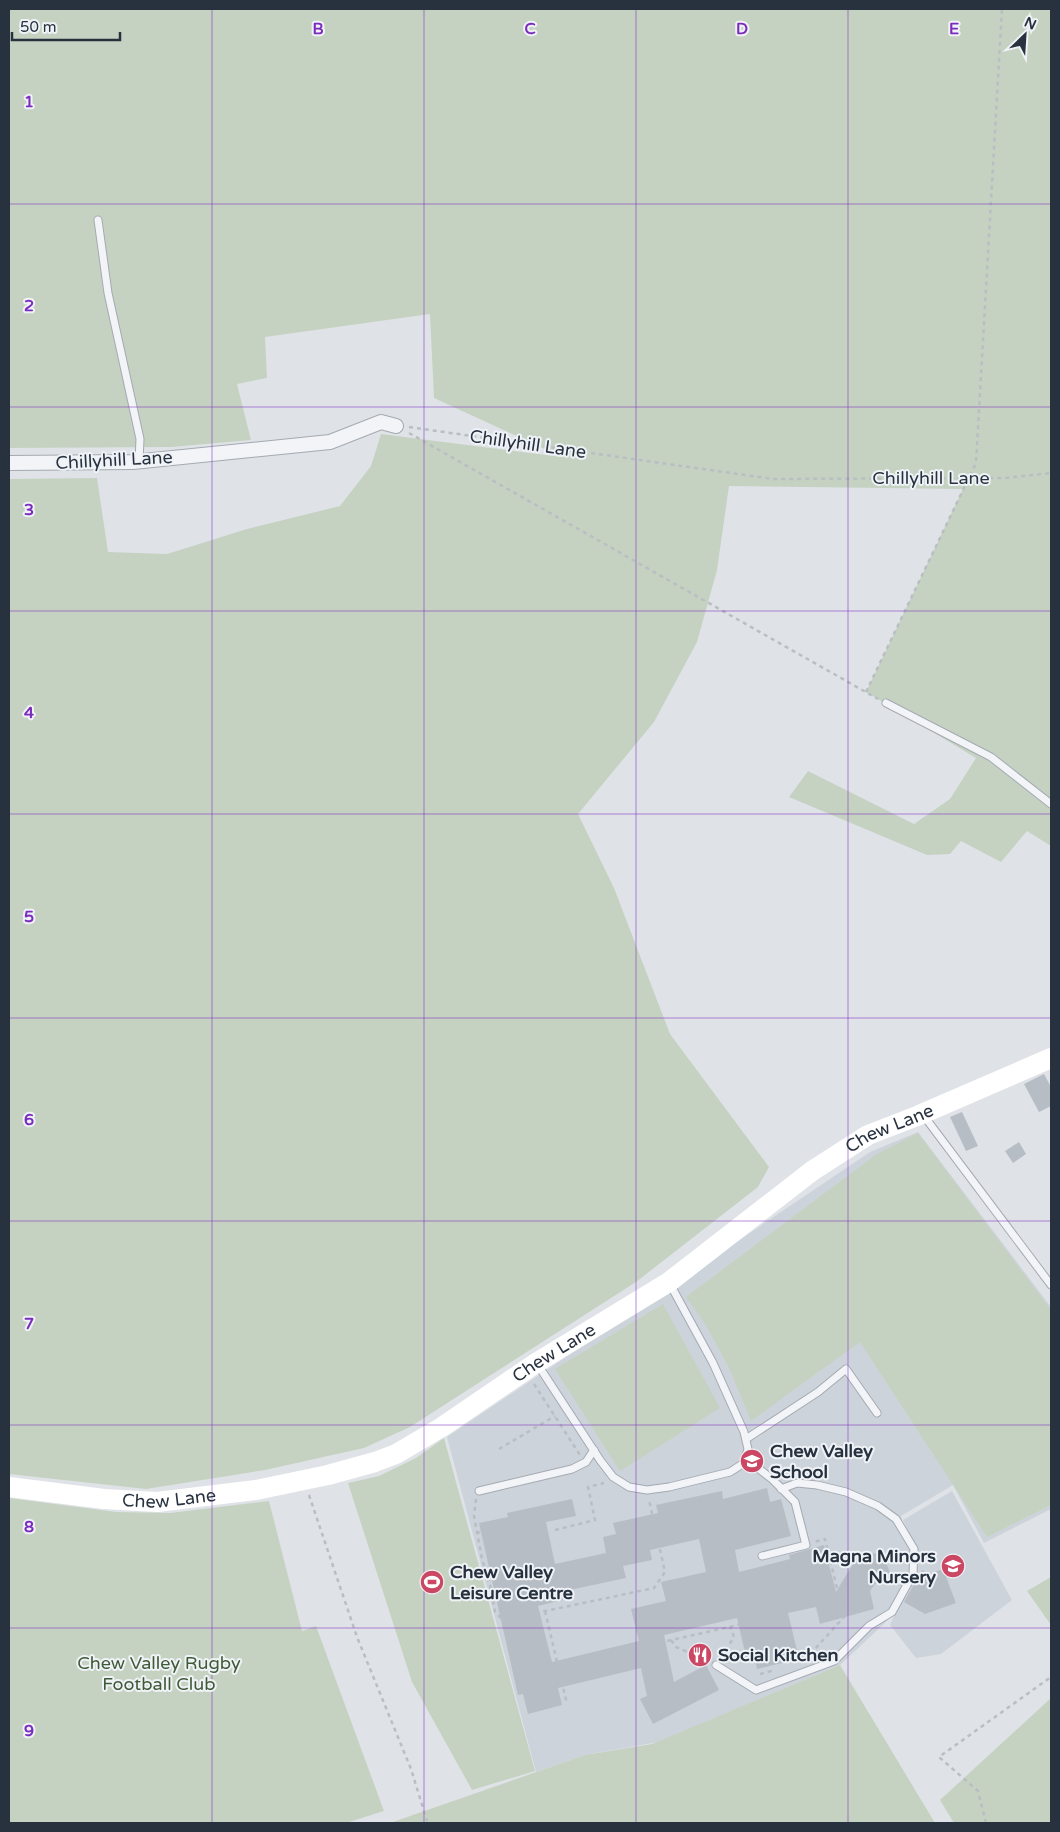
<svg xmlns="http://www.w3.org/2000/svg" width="1060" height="1832" font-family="'Varela Round',sans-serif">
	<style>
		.built { fill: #cdd3da }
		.green { fill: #c6d2c1 }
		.building { fill: #b7bdc5; fill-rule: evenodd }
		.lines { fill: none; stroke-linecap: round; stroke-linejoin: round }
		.lane-casing { stroke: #a4aab2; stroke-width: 9 }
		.street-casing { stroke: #a4aab2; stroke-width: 16 }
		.path { stroke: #b9bec3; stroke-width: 2.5; stroke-dasharray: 4 4; stroke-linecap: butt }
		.lane { stroke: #f2f4f7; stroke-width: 7 }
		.street { stroke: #f2f4f7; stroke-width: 14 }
		.secondary { stroke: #fff; stroke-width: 20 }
		.grid { fill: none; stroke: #7b2cbf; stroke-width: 1; stroke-opacity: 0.55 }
		.labels { text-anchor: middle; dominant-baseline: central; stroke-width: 4; stroke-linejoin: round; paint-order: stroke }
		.street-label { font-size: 18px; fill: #28323f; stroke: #eff2f6 }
		.poi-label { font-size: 18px; font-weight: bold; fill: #28323f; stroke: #eff2f6; text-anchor: start }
		.park-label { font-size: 18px; fill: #3f5a36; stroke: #eff2f6 }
		.grid-label { font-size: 16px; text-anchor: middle; font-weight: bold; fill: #7b2cbf; stroke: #eff2f6; stroke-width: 4; stroke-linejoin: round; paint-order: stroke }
	</style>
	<rect width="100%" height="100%" fill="#dfe3e8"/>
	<path class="built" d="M918 1132 1051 1307V1509L984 1543 953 1485 901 1516 913 1563 917 1550 903 1520 952 1491 1012 1600 941 1654 916 1658 890 1625 909 1582 913 1566 886 1622 840 1665 658 1742 585 1755 536 1772 447 1437 870 1152Z"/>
	<g class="green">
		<path d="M9 9H1051V846L1027 831 1001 862 961 841 950 854 927 855 789 797 808 771 914 824 950 799 976 758 866 692 963 489 729 486 717 570 697 642 654 722 578 814 614 888 670 1034 769 1167 758 1187 636 1282 410 1427 364 1448 265 1470 146 1489 9 1474V479L97 478 108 552 167 554 247 529 340 506 371 466 381 434 562 457 434 398 430 314 265 337 267 378 237 384 251 440 172 447 9 448Z"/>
		<path d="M918 1133 1051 1310V1505L987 1537 860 1342 751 1421 730 1370 706 1325 686 1297 877 1154Z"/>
		<path d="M663 1304 720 1408 620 1471 555 1369Z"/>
		<path d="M444 1438 535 1771 472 1790 412 1682 348 1483 379 1476 416 1458Z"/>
		<path d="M9 1498 116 1512 170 1513 269 1501 302 1631 316 1626 384 1811 346 1823H9Z"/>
		<path d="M1051 1577V1625L1027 1591Z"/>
		<path d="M840 1665 935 1823H390L585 1755 652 1744Z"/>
		<path d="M1051 1698V1823H954L940 1800Z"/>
	</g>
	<g class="building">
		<path d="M1044 1074 1051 1087V1106L1039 1112 1024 1084Z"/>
		<path d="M962 1112 978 1146 966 1151 950 1117Z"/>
		<path d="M1019 1142 1026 1154 1013 1163 1005 1151Z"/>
		<path d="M767 1488 770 1502 781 1499 791 1536 735 1550 739 1572 790 1559 789 1555 824 1545 836 1592 857 1557 882 1552 892 1578 875 1584 870 1591 874 1609 820 1624 816 1607 788 1613 799 1659 757 1669 755 1659 747 1661 737 1618 664 1635 674 1682 706 1665 719 1690 653 1724 640 1699 647 1696 641 1668 558 1688 562 1705 528 1714 523 1694 518 1695 479 1523 508 1517 507 1513 572 1499 576 1516 546 1522 555 1564 606 1553 603 1537 616 1534 613 1523 658 1513 656 1505 722 1491 723 1499ZM699 1539 706 1572 661 1582 666 1601 631 1609 639 1641 552 1662 538 1606 567 1599 565 1591 626 1578 623 1566 652 1560 650 1550Z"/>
		<path d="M943 1569 956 1603 925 1614 904 1602 922 1570 929 1574Z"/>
	</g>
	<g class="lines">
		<g class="lane-casing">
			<g id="lane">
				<path d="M98 220 108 293 140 439 139 461"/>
				<path d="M886 703 991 757 1051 804"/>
				<path d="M924 1116 1051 1285"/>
				<path d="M538 1365 600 1460 613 1477 629 1487 647 1490 669 1487 730 1472 744 1463 748 1449 744 1432 713 1363 670 1284"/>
				<path d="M746 1439 818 1392 846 1369 877 1413"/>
				<path d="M745 1458 772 1479 795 1502 806 1545 762 1556"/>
				<path d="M479 1491 572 1469 586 1462 594 1450"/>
				<path d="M716 1665 756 1690 834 1661 869 1626 892 1612 913 1574 914 1549 896 1519 878 1506 846 1492 817 1485 797 1483 781 1489"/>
			</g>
		</g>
		<g class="street-casing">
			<path id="street" d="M9 463 133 462 330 442 381 422 396 426"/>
		</g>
		<g class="path">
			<path d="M409 427 773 479 1005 478 1051 473"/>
			<path d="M409 433 878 699"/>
			<path d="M866 692 976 463 1002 9"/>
			<path d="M534 1384 580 1455"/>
			<path d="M499 1449 555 1416"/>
			<path d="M309 1495 357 1637 411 1769 427 1821"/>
			<path d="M476 1499 474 1516 482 1559 490 1585 495 1612 503 1620 654 1588 665 1572 649 1500"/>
			<path d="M555 1530 595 1520 588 1487 604 1483"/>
			<path d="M476 1532 481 1533"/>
			<path d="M545 1611 567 1704"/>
			<path d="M671 1640 676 1647 708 1661"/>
			<path d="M636 1648 769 1618"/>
			<path d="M721 1657 734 1637 730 1627"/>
			<path d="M805 1660 844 1617 825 1539 814 1542"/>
			<path d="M760 1674 775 1670"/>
			<path d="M986 1823 978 1791 939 1757 1051 1677"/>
		</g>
		<use href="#lane" class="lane"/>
		<use href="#street" class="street"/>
		<path class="secondary" id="s1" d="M9 1487 104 1499 157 1502 256 1490 328 1475 375 1462 396 1454 442 1427 536 1363 669 1282 812 1171 868 1135 917 1116 1051 1058"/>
	</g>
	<path class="grid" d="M212 9V1823M424 9V1823M636 9V1823M848 9V1823M9 204H1051M9 407H1051M9 611H1051M9 814H1051M9 1018H1051M9 1221H1051M9 1425H1051M9 1628H1051"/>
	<defs>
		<g id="school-disc" transform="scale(1.25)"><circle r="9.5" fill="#cb4763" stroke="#eff2f6"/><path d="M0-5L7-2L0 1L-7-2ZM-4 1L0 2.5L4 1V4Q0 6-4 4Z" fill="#fff"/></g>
		<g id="stadium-disc" transform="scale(1.25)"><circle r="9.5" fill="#cb4763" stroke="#eff2f6"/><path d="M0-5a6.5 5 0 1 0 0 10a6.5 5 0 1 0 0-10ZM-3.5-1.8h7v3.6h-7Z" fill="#fff"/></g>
		<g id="restaurant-disc" transform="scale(1.25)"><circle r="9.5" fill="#cb4763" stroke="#eff2f6"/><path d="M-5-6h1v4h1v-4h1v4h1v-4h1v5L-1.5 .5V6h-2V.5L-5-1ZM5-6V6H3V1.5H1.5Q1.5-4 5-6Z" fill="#fff"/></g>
	</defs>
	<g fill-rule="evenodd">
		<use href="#school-disc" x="752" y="1461"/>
		<use href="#school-disc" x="953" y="1566"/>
		<use href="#stadium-disc" x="432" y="1582"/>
		<use href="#restaurant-disc" x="700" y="1655"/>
	</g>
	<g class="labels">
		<g class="street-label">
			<text transform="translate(528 444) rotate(8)">Chillyhill Lane</text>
			<text transform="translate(114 460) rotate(-3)">Chillyhill Lane</text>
			<text x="931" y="478">Chillyhill Lane</text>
			<text stroke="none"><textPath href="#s1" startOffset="986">Chew Lane</textPath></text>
			<text stroke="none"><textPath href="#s1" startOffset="581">Chew Lane</textPath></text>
			<text stroke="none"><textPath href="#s1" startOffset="161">Chew Lane</textPath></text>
		</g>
		<g class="poi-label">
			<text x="770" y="1451">Chew Valley<tspan x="770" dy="21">School</tspan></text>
			<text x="936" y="1556" text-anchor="end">Magna Minors<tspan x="936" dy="21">Nursery</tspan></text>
			<text x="450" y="1572">Chew Valley<tspan x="450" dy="21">Leisure Centre</tspan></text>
			<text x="718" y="1655">Social Kitchen</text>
		</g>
		<g class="park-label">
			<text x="159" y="1663">Chew Valley Rugby<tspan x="159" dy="21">Football Club</tspan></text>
		</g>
	</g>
	<g class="grid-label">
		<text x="318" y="34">B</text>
		<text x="530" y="34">C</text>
		<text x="742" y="34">D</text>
		<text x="954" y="34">E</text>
		<text x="29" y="107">1</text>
		<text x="29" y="311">2</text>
		<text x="29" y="515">3</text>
		<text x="29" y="718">4</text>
		<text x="29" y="922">5</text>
		<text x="29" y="1125">6</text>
		<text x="29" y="1329">7</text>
		<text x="29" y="1532">8</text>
		<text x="29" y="1736">9</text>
	</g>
	<rect width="1060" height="1832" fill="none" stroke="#28323f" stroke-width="20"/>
	<g transform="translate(1025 35) rotate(25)" stroke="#eff2f6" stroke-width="4" paint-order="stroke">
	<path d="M0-4L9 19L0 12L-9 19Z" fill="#28323f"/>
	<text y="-8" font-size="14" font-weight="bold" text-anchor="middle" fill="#28323f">N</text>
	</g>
	<path d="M12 32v8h108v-8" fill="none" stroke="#28323f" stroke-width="2.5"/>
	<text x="20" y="32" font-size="15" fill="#28323f" stroke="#eff2f6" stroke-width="4" paint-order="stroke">50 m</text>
</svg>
